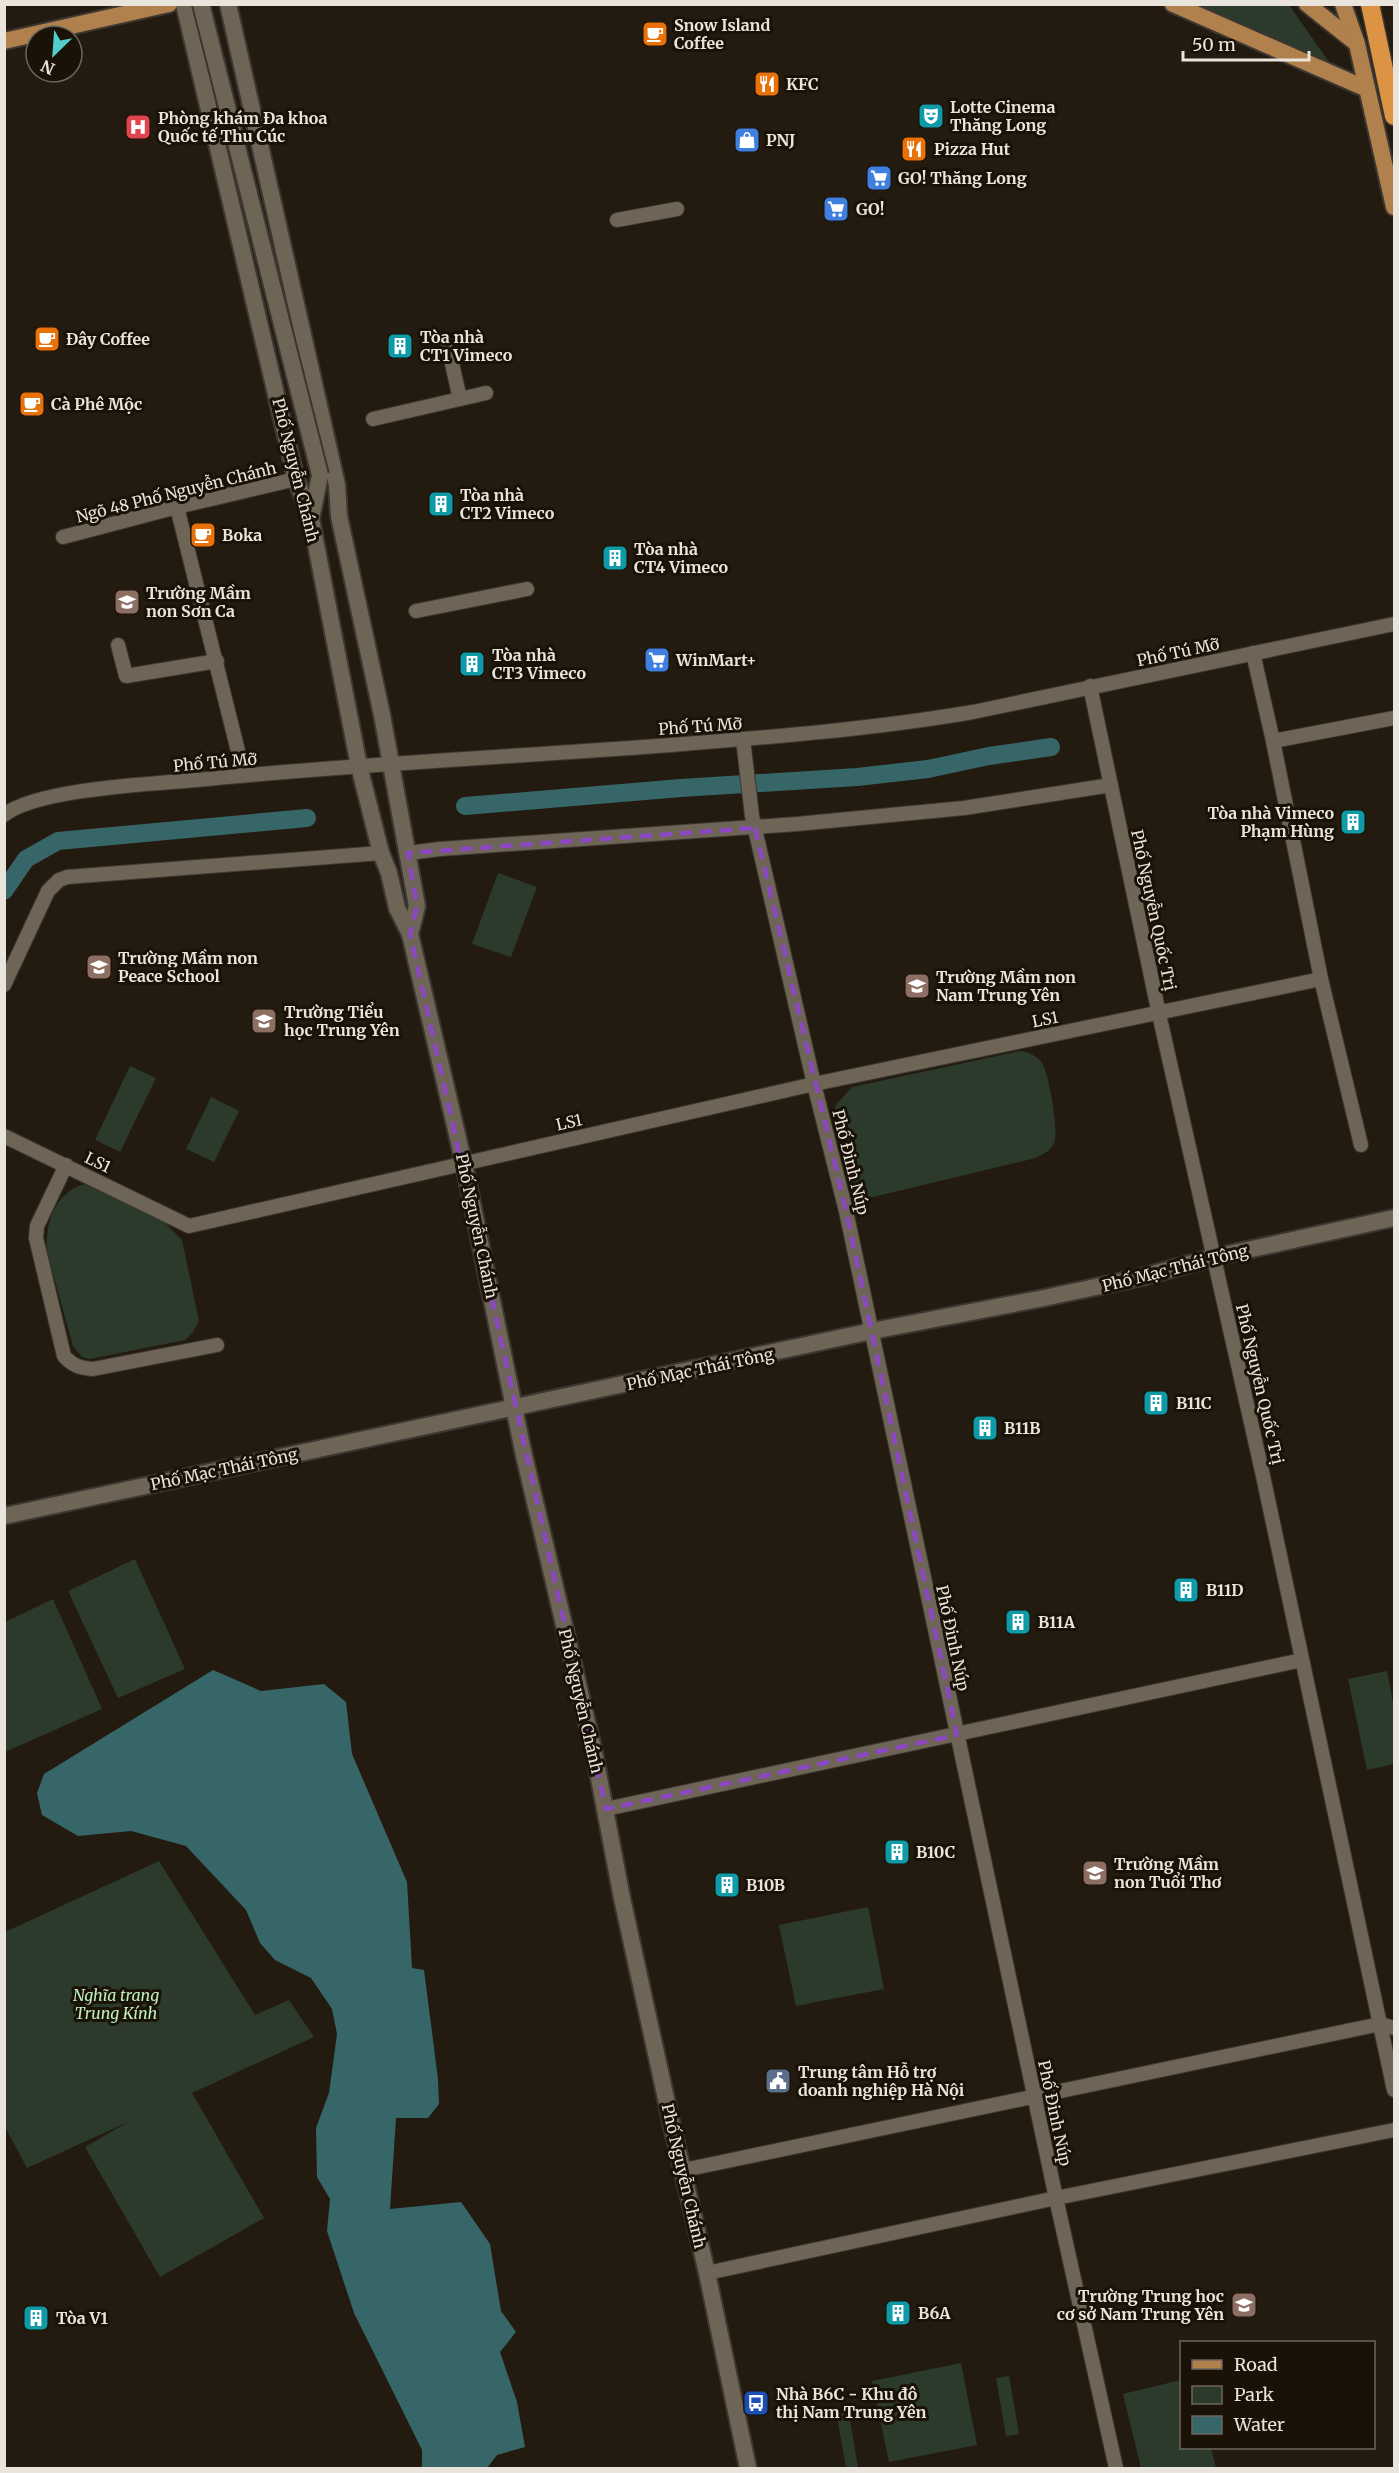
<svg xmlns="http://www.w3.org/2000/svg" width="1399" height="2473" font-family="Merriweather,serif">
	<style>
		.green { fill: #2b3a2b }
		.water { fill: #376669 }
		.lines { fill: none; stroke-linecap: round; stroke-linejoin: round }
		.canal { stroke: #376669; stroke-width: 18 }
		.minor-casing { stroke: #3d3731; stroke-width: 16 }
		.tertiary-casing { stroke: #3d3731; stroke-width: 20 }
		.primary-casing { stroke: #3d3731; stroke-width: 20 }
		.motorway-casing { stroke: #3d3731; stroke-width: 21 }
		.minor { stroke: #6e6557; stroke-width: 14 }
		.tertiary { stroke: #6e6557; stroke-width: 16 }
		.primary { stroke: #b0814c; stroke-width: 16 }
		.motorway { stroke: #dc9344; stroke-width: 18 }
		.tertiary-bridge-casing { stroke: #3d3731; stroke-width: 20; stroke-linecap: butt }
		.tertiary-bridge { stroke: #6e6557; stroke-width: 16 }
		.marked { fill: none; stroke: #8c48c3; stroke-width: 4.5; stroke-dasharray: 12 8; stroke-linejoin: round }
		.labels { text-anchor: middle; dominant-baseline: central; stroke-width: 6; stroke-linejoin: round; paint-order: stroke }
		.poi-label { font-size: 16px; font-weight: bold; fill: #e9e4dc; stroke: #1a1207; text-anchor: start }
		.street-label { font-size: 16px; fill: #e9e4dc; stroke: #1a1207 }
		.park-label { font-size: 16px; font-style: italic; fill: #beefbe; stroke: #1a1207 }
	</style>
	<rect width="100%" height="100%" fill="#231b10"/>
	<g class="green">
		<path d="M1194 5H1289L1329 62Z"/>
		<path d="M498 873 537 887 511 957 472 944Z"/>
		<path d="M1020 1051C1028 1052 1039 1056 1043 1065 1049 1075 1059 1133 1054 1143 1051 1151 1043 1154 1036 1158L869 1198 853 1191 833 1117 836 1105 852 1087Z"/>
		<path d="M130 1066 156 1078 120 1152 95 1140Z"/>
		<path d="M211 1097 239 1111 214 1162 186 1149Z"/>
		<path d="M84 1184 161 1219 182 1240 199 1321 193 1332 185 1340 90 1359 82 1357 73 1346 47 1252C45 1222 54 1194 84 1184Z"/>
		<path d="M135 1559 185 1669 118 1698 68 1591Z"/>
		<path d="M53 1599 102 1709 5 1752V1622Z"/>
		<path d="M1387 1671 1394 1707V1764L1367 1770 1348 1679Z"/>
		<path d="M159 1861 255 2015 289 2000 314 2037 192 2093 264 2218 160 2277 85 2147 128 2122 27 2168 5 2127V1932Z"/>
		<path d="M868 1907 884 1989 796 2006 779 1925Z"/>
		<path d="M961 2363 977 2445 889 2462 872 2381Z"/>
		<path d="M1009 2376 1019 2434 1006 2436 996 2378Z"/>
		<path d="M1181 2380 1182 2448H1211L1216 2468H1141L1123 2394Z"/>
		<path d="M848 2409 858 2467 846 2468 836 2411Z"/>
	</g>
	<path class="water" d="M213 1670 261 1691 324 1684 346 1702 352 1754 407 1882 412 1968 424 1970 438 2079 439 2104 428 2118H396L390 2209 461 2202 490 2244 501 2311 516 2332 500 2352 517 2402 525 2447 497 2455 487 2468H422V2450L354 2313 327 2231 330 2199 317 2177 316 2128 329 2093 337 2034 332 2009 311 1978 275 1960 260 1943 246 1910 186 1846 131 1831 78 1836 42 1815 37 1793 44 1774Z"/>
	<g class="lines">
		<g class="canal">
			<path d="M465 806 681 788 857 777 928 769 989 756 1051 747"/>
			<path d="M4 891 26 859 58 841 307 818"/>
		</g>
		<g class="minor-casing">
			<g id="minor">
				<path d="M617 220 677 209"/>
				<path d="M448 346 460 399"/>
				<path d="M373 419 486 393"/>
				<path d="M177 507 244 775"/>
				<path d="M63 537 177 507 296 479"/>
				<path d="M416 611 527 589"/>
				<path d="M118 645 126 676 217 661"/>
				<path d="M1253 653 1273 741 1321 979 1361 1145"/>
				<path d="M1090 686 1159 1014 1263 1476 1394 2090"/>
				<path d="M743 739 752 816 814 1084 846 1211 1056 2198 1116 2468"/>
				<path d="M1273 741 1394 718"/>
				<path d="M4 815C37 789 151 784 196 780 354 764 512 757 671 745 772 737 873 729 973 712L1394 624"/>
				<path d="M408 853 440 849 797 824 964 808 1111 785"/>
				<path d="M4 985 48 891 59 880 67 877 381 853"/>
				<path d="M4 1136 189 1226 814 1084 1321 979"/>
				<path d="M66 1165 37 1226 36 1238 64 1356C73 1366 80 1368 93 1369L217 1345"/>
				<path d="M606 1809 1302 1660"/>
				<path d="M684 2170 1380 2024 1394 2028"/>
				<path d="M707 2273 1056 2198 1394 2130"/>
			</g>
		</g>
		<g class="tertiary-casing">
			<g id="tertiary">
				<path d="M184 4 296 479 311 519 359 766 381 853 389 873 397 908 410 934 464 1164 523 1451 594 1752 622 1898 672 2126 707 2273 748 2468"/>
				<path d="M228 4 337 485 339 516 382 715 417 906 410 934"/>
				<path d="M311 519 320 475"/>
				<path d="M4 1516 872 1331 1044 1298 1142 1277 1215 1257 1394 1218"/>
			</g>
		</g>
		<g class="primary-casing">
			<g id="primary">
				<path d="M1173 4 1367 89"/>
				<path d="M1307 4 1356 43"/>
				<path d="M1343 4 1357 44 1394 207"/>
				<path d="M4 41 169 4"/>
			</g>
		</g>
		<g class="motorway-casing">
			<path id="motorway" d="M1370 4 1394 116"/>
		</g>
		<use href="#minor" class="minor"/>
		<use href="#tertiary" class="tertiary"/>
		<use href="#primary" class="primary"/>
		<use href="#motorway" class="motorway"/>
		<g class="tertiary-bridge-casing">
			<path id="tertiary-bridge" d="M201 4 320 475"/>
		</g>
		<use href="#tertiary-bridge" class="tertiary-bridge"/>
	</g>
	<path class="marked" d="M755 828 846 1211 957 1735 606 1809 410 934 417 906 408 853Z"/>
	<defs>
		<g id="cafe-square" transform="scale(1.35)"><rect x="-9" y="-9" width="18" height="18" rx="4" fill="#e8710a" stroke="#1a1207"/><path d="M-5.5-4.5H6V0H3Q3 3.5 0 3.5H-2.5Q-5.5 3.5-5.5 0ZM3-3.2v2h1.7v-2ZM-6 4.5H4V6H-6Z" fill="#fff"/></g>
		<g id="restaurant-square" transform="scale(1.35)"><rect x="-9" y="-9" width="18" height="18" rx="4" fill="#e8710a" stroke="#1a1207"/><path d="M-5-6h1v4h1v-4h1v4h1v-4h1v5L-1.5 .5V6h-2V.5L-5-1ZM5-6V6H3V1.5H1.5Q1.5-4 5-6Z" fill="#fff"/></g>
		<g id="theatre-square" transform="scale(1.35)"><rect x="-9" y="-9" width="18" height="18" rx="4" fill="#0f9aa8" stroke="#1a1207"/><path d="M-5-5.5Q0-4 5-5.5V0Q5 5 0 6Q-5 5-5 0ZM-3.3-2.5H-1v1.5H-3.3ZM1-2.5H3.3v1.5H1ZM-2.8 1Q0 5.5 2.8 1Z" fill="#fff"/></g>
		<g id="hospital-square" transform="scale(1.35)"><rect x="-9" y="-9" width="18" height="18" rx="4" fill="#e0444e" stroke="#1a1207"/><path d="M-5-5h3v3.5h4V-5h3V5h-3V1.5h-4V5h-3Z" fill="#fff"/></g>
		<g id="shop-square" transform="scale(1.35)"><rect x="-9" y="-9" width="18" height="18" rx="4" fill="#3f7fe0" stroke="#1a1207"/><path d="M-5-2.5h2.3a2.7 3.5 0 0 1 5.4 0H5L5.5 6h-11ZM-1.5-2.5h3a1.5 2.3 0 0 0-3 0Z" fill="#fff"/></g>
		<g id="supermarket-square" transform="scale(1.35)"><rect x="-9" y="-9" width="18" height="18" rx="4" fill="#3f7fe0" stroke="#1a1207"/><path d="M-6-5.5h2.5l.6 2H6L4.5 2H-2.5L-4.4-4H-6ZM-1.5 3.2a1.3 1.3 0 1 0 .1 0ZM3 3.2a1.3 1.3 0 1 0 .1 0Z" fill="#fff"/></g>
		<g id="building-square" transform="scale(1.35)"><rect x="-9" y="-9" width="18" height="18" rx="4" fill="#0f9aa8" stroke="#1a1207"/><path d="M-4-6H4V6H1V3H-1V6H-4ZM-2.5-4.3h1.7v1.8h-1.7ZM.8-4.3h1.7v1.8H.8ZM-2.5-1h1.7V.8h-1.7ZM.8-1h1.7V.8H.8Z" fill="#fff"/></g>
		<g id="school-square" transform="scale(1.35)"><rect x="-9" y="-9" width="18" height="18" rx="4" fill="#8d6e63" stroke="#1a1207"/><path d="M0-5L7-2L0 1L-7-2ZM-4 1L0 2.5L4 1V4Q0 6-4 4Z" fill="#fff"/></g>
		<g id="civic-square" transform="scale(1.35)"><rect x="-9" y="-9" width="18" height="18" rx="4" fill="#5c6f8a" stroke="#1a1207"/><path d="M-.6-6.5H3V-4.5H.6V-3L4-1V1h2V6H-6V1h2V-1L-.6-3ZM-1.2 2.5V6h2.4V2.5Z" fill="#fff"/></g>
		<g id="bus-square" transform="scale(1.35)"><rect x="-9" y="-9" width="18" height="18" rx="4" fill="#1a4fb4" stroke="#1a1207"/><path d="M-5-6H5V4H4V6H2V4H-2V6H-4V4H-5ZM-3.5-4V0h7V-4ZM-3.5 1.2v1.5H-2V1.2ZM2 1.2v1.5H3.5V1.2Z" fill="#fff"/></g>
	</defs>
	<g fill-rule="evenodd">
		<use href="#cafe-square" x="655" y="34"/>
		<use href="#restaurant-square" x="767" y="84"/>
		<use href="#theatre-square" x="931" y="116"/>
		<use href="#hospital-square" x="138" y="127"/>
		<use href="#shop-square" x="747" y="140"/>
		<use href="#restaurant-square" x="914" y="149"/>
		<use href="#supermarket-square" x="879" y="178"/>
		<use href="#supermarket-square" x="836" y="209"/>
		<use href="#cafe-square" x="47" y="339"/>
		<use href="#building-square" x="400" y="346"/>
		<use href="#cafe-square" x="32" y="404"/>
		<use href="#building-square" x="441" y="504"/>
		<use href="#cafe-square" x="203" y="535"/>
		<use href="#building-square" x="615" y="558"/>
		<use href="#school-square" x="127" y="602"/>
		<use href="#supermarket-square" x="657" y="660"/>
		<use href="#building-square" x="472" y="664"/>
		<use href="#building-square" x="1353" y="822"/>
		<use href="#school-square" x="99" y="967"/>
		<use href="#school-square" x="917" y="986"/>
		<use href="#school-square" x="264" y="1021"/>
		<use href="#building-square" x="1156" y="1403"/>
		<use href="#building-square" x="985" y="1428"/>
		<use href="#building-square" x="1186" y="1590"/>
		<use href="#building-square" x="1018" y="1622"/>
		<use href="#building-square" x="897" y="1852"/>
		<use href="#school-square" x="1095" y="1873"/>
		<use href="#building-square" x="727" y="1885"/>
		<use href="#civic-square" x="778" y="2081"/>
		<use href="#school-square" x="1244" y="2305"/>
		<use href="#building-square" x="898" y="2313"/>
		<use href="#building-square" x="36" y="2318"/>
		<use href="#bus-square" x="756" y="2403"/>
	</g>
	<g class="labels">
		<g class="poi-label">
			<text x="674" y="25">Snow Island<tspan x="674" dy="18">Coffee</tspan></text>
			<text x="786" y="84">KFC</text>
			<text x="950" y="107">Lotte Cinema<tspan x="950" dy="18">Thăng Long</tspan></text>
			<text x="158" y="118">Phòng khám Đa khoa<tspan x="158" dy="18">Quốc tế Thu Cúc</tspan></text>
			<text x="766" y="140">PNJ</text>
			<text x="934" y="149">Pizza Hut</text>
			<text x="898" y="178">GO! Thăng Long</text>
			<text x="856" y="209">GO!</text>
			<text x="420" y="337">Tòa nhà<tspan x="420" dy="18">CT1 Vimeco</tspan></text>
			<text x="66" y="339">Đây Coffee</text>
			<text x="51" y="404">Cà Phê Mộc</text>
			<text x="460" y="495">Tòa nhà<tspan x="460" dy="18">CT2 Vimeco</tspan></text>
			<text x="222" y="535">Boka</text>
			<text x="634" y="549">Tòa nhà<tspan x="634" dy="18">CT4 Vimeco</tspan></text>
			<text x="146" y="593">Trường Mầm<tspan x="146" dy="18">non Sơn Ca</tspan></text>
			<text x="492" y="655">Tòa nhà<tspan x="492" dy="18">CT3 Vimeco</tspan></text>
			<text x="676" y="660">WinMart+</text>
			<text x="1334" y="813" text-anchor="end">Tòa nhà Vimeco<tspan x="1334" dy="18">Phạm Hùng</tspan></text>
			<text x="118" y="958">Trường Mầm non<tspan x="118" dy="18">Peace School</tspan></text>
			<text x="936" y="977">Trường Mầm non<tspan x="936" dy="18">Nam Trung Yên</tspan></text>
			<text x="284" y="1012">Trường Tiểu<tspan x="284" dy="18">học Trung Yên</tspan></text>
			<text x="1176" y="1403">B11C</text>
			<text x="1004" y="1428">B11B</text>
			<text x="1206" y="1590">B11D</text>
			<text x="1038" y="1622">B11A</text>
			<text x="916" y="1852">B10C</text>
			<text x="1114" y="1864">Trường Mầm<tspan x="1114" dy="18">non Tuổi Thơ</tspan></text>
			<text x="746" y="1885">B10B</text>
			<text x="798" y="2072">Trung tâm Hỗ trợ<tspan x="798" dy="18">doanh nghiệp Hà Nội</tspan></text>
			<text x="1224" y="2296" text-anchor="end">Trường Trung học<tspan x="1224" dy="18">cơ sở Nam Trung Yên</tspan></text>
			<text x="918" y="2313">B6A</text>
			<text x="56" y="2318">Tòa V1</text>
			<text x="776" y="2394">Nhà B6C - Khu đô<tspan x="776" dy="18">thị Nam Trung Yên</tspan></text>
		</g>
		<g class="street-label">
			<text transform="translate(296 470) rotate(76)">Phố Nguyễn Chánh</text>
			<text transform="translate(176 492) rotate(-14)">Ngõ 48 Phố Nguyễn Chánh</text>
			<text transform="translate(1178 652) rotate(-12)">Phố Tú Mỡ</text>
			<text transform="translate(700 726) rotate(-4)">Phố Tú Mỡ</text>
			<text transform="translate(215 762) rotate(-5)">Phố Tú Mỡ</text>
			<text transform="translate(1154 910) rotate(78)">Phố Nguyễn Quốc Trị</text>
			<text transform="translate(1045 1019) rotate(-11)">LS1</text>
			<text transform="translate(569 1122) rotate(-13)">LS1</text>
			<text transform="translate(98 1162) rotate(26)">LS1</text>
			<text transform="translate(851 1162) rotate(76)">Phố Đinh Núp</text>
			<text transform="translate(477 1226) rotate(78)">Phố Nguyễn Chánh</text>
			<text transform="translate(1175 1268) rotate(-14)">Phố Mạc Thái Tông</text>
			<text transform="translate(700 1369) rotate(-12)">Phố Mạc Thái Tông</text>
			<text transform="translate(1260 1384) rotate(77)">Phố Nguyễn Quốc Trị</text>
			<text transform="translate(224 1469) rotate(-12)">Phố Mạc Thái Tông</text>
			<text transform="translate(953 1638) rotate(78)">Phố Đinh Núp</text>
			<text transform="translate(581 1701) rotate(77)">Phố Nguyễn Chánh</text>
			<text transform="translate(1055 2113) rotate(78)">Phố Đinh Núp</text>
			<text transform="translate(684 2176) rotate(77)">Phố Nguyễn Chánh</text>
		</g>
		<g class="park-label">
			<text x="116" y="1995">Nghĩa trang<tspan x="116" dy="18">Trung Kính</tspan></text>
		</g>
	</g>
	<rect width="1399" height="2473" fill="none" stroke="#e9e4dc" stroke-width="12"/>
	<rect x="1180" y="2341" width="195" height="108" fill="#1a1207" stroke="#6d665c" stroke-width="1.5"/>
	<rect x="1192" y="2360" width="30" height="9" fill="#b0814c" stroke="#6d665c" stroke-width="1.5"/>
	<text x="1234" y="2371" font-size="18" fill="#e9e4dc">Road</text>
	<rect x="1192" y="2386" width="30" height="18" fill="#2b3a2b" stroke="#6d665c" stroke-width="1.5"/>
	<text x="1234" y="2401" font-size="18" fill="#e9e4dc">Park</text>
	<rect x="1192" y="2416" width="30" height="18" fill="#376669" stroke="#6d665c" stroke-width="1.5"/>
	<text x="1234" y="2431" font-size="18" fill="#e9e4dc">Water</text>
	<g transform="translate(54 54) rotate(205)"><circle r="28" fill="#1a1207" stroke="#6d665c" stroke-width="1.5"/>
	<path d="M0-4.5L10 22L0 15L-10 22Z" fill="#52cdcc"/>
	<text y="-9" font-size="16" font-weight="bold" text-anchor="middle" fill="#e9e4dc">N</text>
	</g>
	<path d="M1183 51v9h126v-9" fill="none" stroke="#e9e4dc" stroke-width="3"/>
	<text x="1192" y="51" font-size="18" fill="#e9e4dc" stroke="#1a1207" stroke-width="4.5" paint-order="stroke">50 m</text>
</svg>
